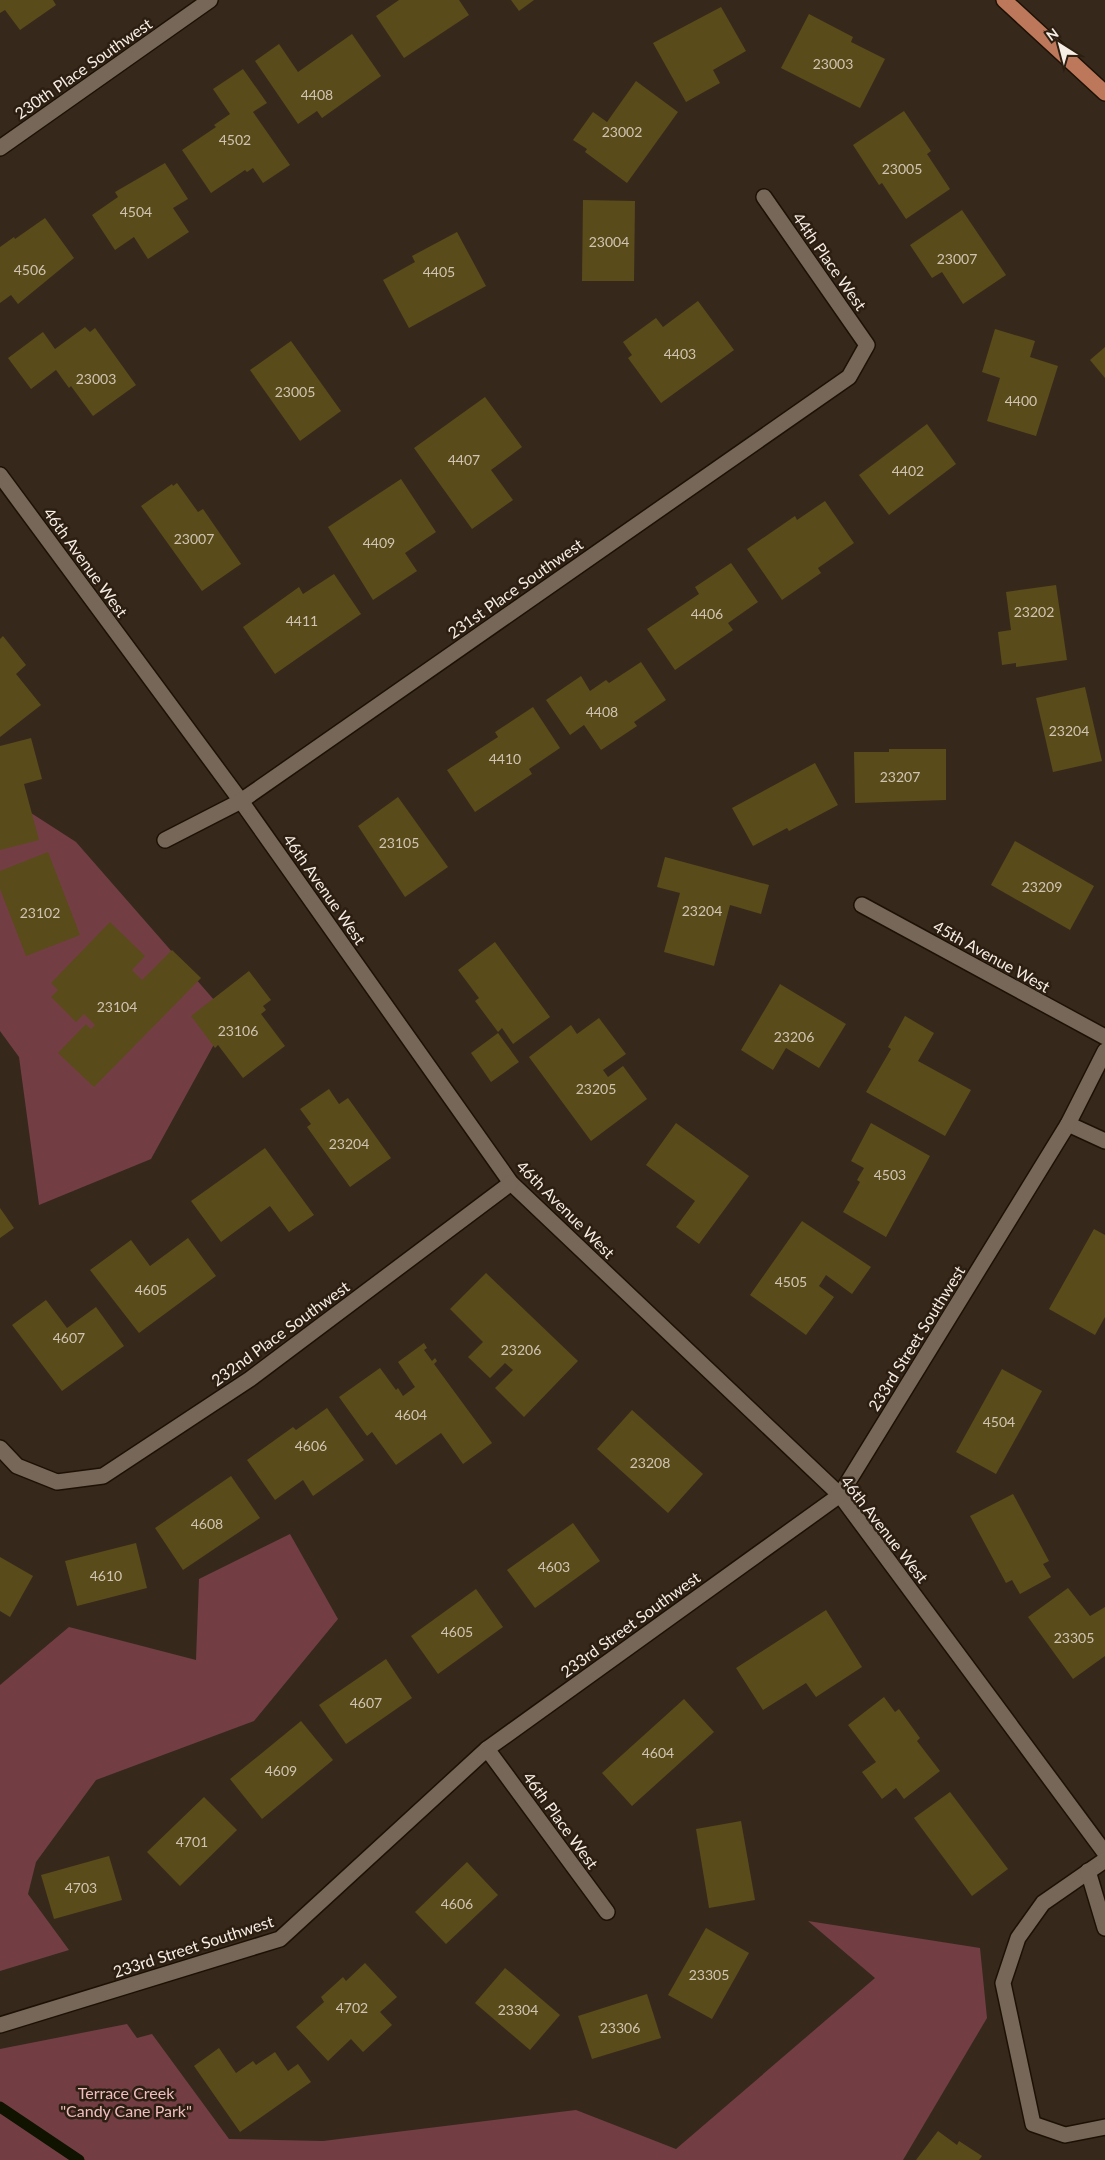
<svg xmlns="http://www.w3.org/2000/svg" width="1105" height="2160" font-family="Lato,sans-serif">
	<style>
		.green { fill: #723e43 }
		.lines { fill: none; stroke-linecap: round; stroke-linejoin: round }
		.stream { stroke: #0f1300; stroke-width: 11 }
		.building { fill: #5a4b1a }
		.minor-casing { stroke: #1d1105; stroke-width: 18 }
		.major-casing { stroke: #1d1105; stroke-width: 18 }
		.minor { stroke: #766758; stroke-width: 15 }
		.major { stroke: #bd785b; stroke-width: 15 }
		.labels { text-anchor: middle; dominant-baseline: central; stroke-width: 5; stroke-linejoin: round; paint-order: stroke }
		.number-label { font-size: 14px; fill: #cfc4b2 }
		.street-label { font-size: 16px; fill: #f6ede5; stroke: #2c1f12 }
		.park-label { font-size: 16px; fill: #f0bdc0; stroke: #2c1f12 }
	</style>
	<rect width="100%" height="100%" fill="#36291c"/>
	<g class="green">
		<path d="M0 793 76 842 229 1017 151 1159 39 1205 19 1057 0 1031Z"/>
		<path d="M290 1534 338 1619 254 1721 96 1780 36 1862 28 1894 69 1950 0 1971V1685L69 1627 196 1660 199 1579Z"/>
		<path d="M808 1921 980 1948 987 2018 903 2160H0V2049L127 2024 137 2038 152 2034 229 2139 323 2141 576 2110 676 2149 875 1978Z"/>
	</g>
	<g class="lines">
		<path class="stream" d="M0 2107 79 2160"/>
	</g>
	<g class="building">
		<path d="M0 0H53L56 5 20 30 5 10 0 13Z"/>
		<path d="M399 0H459L469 15 404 58 376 16Z"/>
		<path d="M511 0H534L519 11Z"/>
		<path d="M721 7 746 51 713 70 720 83 686 102 653 43Z"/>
		<path d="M809 14 853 37 851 42 885 59 860 108 781 68Z"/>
		<path d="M352 34 381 76 322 118 317 111 298 124 255 61 279 44 298 72Z"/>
		<path d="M243 69 267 103 253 112 290 165 263 183 253 168 247 172 245 170 211 193 182 150 216 127 214 125 230 114 213 89Z"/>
		<path d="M636 81 678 112 627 183 585 152 587 149 573 140 593 112 607 122Z"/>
		<path d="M904 111 931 151 927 154 950 189 906 219 882 183 879 185 853 145Z"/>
		<path d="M165 163 188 199 173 208 189 232 148 259 134 237 115 250 92 215 118 197 115 192Z"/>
		<path d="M583 200 635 201 634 281H582Z"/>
		<path d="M962 210 1006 275 963 304 942 272 932 278 910 245Z"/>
		<path d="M45 218 74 258 18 304 11 295 0 303V247L14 237 15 239Z"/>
		<path d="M457 232 486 286 409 328 383 280 415 262 412 256Z"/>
		<path d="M698 301 734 350 661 403 628 358 632 355 623 342 656 318 663 327Z"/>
		<path d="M85 327 90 332 95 328 136 385 93 416 71 386 69 388 56 370 31 389 8 358 43 332 55 349Z"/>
		<path d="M995 329 1035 341 1030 357 1058 366 1036 436 987 421 1000 378 982 372Z"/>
		<path d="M291 341 341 411 300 441 250 370Z"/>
		<path d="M1105 347V378L1090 360Z"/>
		<path d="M485 397 522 447 491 470 513 500 472 529 414 448Z"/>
		<path d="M927 424 956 464 889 515 859 475Z"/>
		<path d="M401 479 436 532 405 553 417 571 373 600 328 527Z"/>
		<path d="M177 483 198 512 203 509 241 564 202 591 141 506 172 484 173 486Z"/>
		<path d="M825 501 854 543 818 568 821 573 782 600 747 549 795 516 797 520Z"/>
		<path d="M731 563 758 602 728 623 733 630 675 670 647 629 699 594 695 587Z"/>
		<path d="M334 574 361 614 275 674 243 627 299 587 303 594Z"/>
		<path d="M1056 585 1067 660 1016 667V663L1002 665 998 632 1011 630 1006 592Z"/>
		<path d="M3 636 26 665 16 674 41 705 0 737V639Z"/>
		<path d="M641 662 666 700 634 722 637 726 601 750 584 725 570 735 546 700 581 676 590 691 606 680 609 683Z"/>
		<path d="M1085 687 1102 761 1053 772 1036 698Z"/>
		<path d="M533 707 560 748 529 769 532 774 475 812 447 770 498 737 495 732Z"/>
		<path d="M31 738 42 779 24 784 39 840 0 850V746Z"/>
		<path d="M889 749H946V800L855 803 854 752H889Z"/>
		<path d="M815 763 838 805 789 831 787 828 753 846 732 808Z"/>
		<path d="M398 797 448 867 405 897 358 826Z"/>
		<path d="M1015 841 1094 886 1070 930 991 885Z"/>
		<path d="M48 852 80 935 26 956 0 889V871Z"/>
		<path d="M665 857 769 885 761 914 730 905 714 966 664 952 680 893 657 887Z"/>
		<path d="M110 922 145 956 132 970 142 980 172 950 201 978 94 1087 58 1053 86 1024 91 1029 95 1025 84 1014 76 1022 51 997 58 990 51 983Z"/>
		<path d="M495 942 550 1017 513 1044 502 1028 498 1032 475 1001 479 998 458 970Z"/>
		<path d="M249 971 271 1000 263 1006 266 1010 261 1014 285 1046 243 1078 218 1045 215 1048 191 1016Z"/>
		<path d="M780 984 846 1024 819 1068 786 1048 773 1070 741 1050Z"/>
		<path d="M905 1016 934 1033 918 1061 971 1090 945 1136 866 1092 891 1049 888 1047Z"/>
		<path d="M599 1018 626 1054 603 1070 608 1077 623 1066 647 1099 591 1141 529 1057 571 1025 577 1034Z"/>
		<path d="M498 1033 519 1062 491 1082 471 1053Z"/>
		<path d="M329 1089 339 1104 348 1098 391 1158 350 1187 307 1127 311 1124 300 1109Z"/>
		<path d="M676 1123 749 1176 699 1244 676 1227 695 1201 646 1165Z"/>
		<path d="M871 1123 930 1156 886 1237 843 1212 860 1182 857 1180 864 1168 851 1161Z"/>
		<path d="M265 1148 314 1215 289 1232 270 1206 221 1242 191 1201Z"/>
		<path d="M0 1208 14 1228 0 1238Z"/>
		<path d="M802 1221 871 1267 852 1294 826 1275 819 1286 834 1297 806 1335 750 1295Z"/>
		<path d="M1094 1229 1105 1235V1317L1095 1335 1049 1309Z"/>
		<path d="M188 1238 216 1276 139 1333 90 1270 131 1240 150 1266Z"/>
		<path d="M486 1273 578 1361 524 1417 495 1388 513 1370 505 1363 490 1378 468 1357 483 1342 450 1309Z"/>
		<path d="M46 1300 67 1328 96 1307 124 1346 62 1391 12 1325Z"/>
		<path d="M424 1343 427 1348 424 1350 432 1361 435 1358 437 1361 434 1364 492 1443 463 1464 441 1433 396 1465 372 1432 367 1436 339 1397 380 1368 396 1390 398 1388 403 1396 415 1387 398 1362Z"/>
		<path d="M1002 1369 1042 1391 996 1474 956 1452Z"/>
		<path d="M327 1408 364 1460 313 1496 303 1480 275 1500 247 1460 293 1427 296 1430Z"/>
		<path d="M632 1410 703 1474 668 1513 597 1449Z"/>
		<path d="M231 1476 260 1518 183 1570 155 1528Z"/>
		<path d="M1013 1494 1049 1561 1043 1564 1051 1577 1020 1594 1012 1580 1006 1583 970 1516Z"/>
		<path d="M573 1523 600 1561 535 1608 507 1570Z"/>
		<path d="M136 1543 147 1588 77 1606 65 1561Z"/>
		<path d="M0 1557 33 1576 10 1617 0 1611Z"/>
		<path d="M1068 1588 1090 1616 1105 1607V1656L1073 1679 1028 1617Z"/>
		<path d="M476 1589 503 1627 438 1674 411 1636Z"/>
		<path d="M826 1610 862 1667 816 1697 806 1683 763 1710 736 1668Z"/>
		<path d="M386 1659 412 1698 346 1744 319 1705Z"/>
		<path d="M884 1697 895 1712 899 1709 920 1738 917 1741 940 1771 904 1799 896 1788 882 1799 862 1772 876 1762 848 1725Z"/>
		<path d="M684 1699 714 1732 632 1806 602 1773Z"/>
		<path d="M301 1721 333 1760 262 1819 230 1779Z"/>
		<path d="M950 1792 1008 1869 972 1896 914 1818Z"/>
		<path d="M204 1797 237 1830 180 1886 147 1852Z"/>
		<path d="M741 1821 755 1900 709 1908 696 1829Z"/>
		<path d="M109 1856 122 1900 54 1919 41 1875Z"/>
		<path d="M467 1862 498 1895 446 1944 415 1912Z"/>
		<path d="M706 1928 749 1953 712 2019 668 1995Z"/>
		<path d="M365 1963 397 1997 380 2012 392 2025 363 2052 351 2039 328 2061 296 2027 324 2002 321 1997 343 1977 346 1981Z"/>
		<path d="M505 1968 560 2015 530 2050 475 2003Z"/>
		<path d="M647 1994 661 2038 592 2059 578 2016Z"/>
		<path d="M219 2048 236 2073 253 2061 256 2065 275 2052 288 2071 298 2064 311 2082 240 2132 194 2066Z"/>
		<path d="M938 2131 957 2145 959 2141 982 2156 979 2160H916Z"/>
	</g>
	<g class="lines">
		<g class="minor-casing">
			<g id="minor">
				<path d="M0 148 210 0"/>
				<path d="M0 475 241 801 511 1183 840 1495 1105 1853"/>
				<path d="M165 840 241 801 849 377 867 345 764 197"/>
				<path d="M862 905 1105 1037"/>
				<path d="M1068 1124 1105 1141"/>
				<path d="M0 1448 17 1466 57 1482 103 1476 250 1379 511 1183"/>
				<path d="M487 1749 607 1912"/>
				<path d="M1105 1860 1043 1903 1018 1938 1003 1983 1033 2124 1065 2135 1105 2127"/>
				<path d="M1088 1871 1105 1928"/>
				<path d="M0 2025 280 1939 487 1749 840 1495 1068 1124 1105 1051"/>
			</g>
		</g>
		<g class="major-casing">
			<path id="major" d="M1004 0 1105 93"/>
		</g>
		<use href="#minor" class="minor"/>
		<use href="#major" class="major"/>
	</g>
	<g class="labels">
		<g class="number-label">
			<text x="833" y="63">23003</text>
			<text x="317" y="94">4408</text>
			<text x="622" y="131">23002</text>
			<text x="235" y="139">4502</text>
			<text x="902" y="168">23005</text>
			<text x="136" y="211">4504</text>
			<text x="609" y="241">23004</text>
			<text x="957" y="258">23007</text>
			<text x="30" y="269">4506</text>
			<text x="439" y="271">4405</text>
			<text x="680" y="353">4403</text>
			<text x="96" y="378">23003</text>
			<text x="295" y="391">23005</text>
			<text x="1021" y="400">4400</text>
			<text x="464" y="459">4407</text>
			<text x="908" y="470">4402</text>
			<text x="194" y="538">23007</text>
			<text x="379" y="542">4409</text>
			<text x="1034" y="611">23202</text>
			<text x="707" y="613">4406</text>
			<text x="302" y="620">4411</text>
			<text x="602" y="711">4408</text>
			<text x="1069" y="730">23204</text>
			<text x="505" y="758">4410</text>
			<text x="900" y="776">23207</text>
			<text x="399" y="842">23105</text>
			<text x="1042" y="886">23209</text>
			<text x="702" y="910">23204</text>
			<text x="40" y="912">23102</text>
			<text x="117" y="1006">23104</text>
			<text x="238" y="1030">23106</text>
			<text x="794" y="1036">23206</text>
			<text x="596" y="1088">23205</text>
			<text x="349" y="1143">23204</text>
			<text x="890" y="1174">4503</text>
			<text x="791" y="1281">4505</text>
			<text x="151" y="1289">4605</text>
			<text x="69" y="1337">4607</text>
			<text x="521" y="1349">23206</text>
			<text x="411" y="1414">4604</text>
			<text x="999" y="1421">4504</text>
			<text x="311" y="1445">4606</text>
			<text x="650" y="1462">23208</text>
			<text x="207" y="1523">4608</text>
			<text x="554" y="1566">4603</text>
			<text x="106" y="1575">4610</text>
			<text x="457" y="1631">4605</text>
			<text x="1074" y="1637">23305</text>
			<text x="366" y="1702">4607</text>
			<text x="658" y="1752">4604</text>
			<text x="281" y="1770">4609</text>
			<text x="192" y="1841">4701</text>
			<text x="81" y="1887">4703</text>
			<text x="457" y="1903">4606</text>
			<text x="709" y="1974">23305</text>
			<text x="352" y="2007">4702</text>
			<text x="518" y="2009">23304</text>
			<text x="620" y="2027">23306</text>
		</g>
		<g class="street-label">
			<text transform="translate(83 68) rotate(-35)">230th Place Southwest</text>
			<text transform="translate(830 261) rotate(55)">44th Place West</text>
			<text transform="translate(86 562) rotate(54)">46th Avenue West</text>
			<text transform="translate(515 588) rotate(-35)">231st Place Southwest</text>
			<text transform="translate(325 889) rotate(55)">46th Avenue West</text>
			<text transform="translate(992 956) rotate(29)">45th Avenue West</text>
			<text transform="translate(566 1209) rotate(45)">46th Avenue West</text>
			<text transform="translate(280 1333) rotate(-36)">232nd Place Southwest</text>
			<text transform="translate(916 1338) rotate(-58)">233rd Street Southwest</text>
			<text transform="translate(885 1529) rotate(52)">46th Avenue West</text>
			<text transform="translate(630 1624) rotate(-36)">233rd Street Southwest</text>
			<text transform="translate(561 1820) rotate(54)">46th Place West</text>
			<text transform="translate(193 1946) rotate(-18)">233rd Street Southwest</text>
		</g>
		<g class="park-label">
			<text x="126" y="2092">Terrace Creek<tspan x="126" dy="18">"Candy Cane Park"</tspan></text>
		</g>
	</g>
	<g transform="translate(1060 45) rotate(324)" stroke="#2c1f12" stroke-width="4" paint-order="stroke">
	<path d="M0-4L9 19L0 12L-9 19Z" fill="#f6ede5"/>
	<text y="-8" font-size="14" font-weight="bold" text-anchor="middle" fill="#f6ede5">N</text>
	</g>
</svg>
